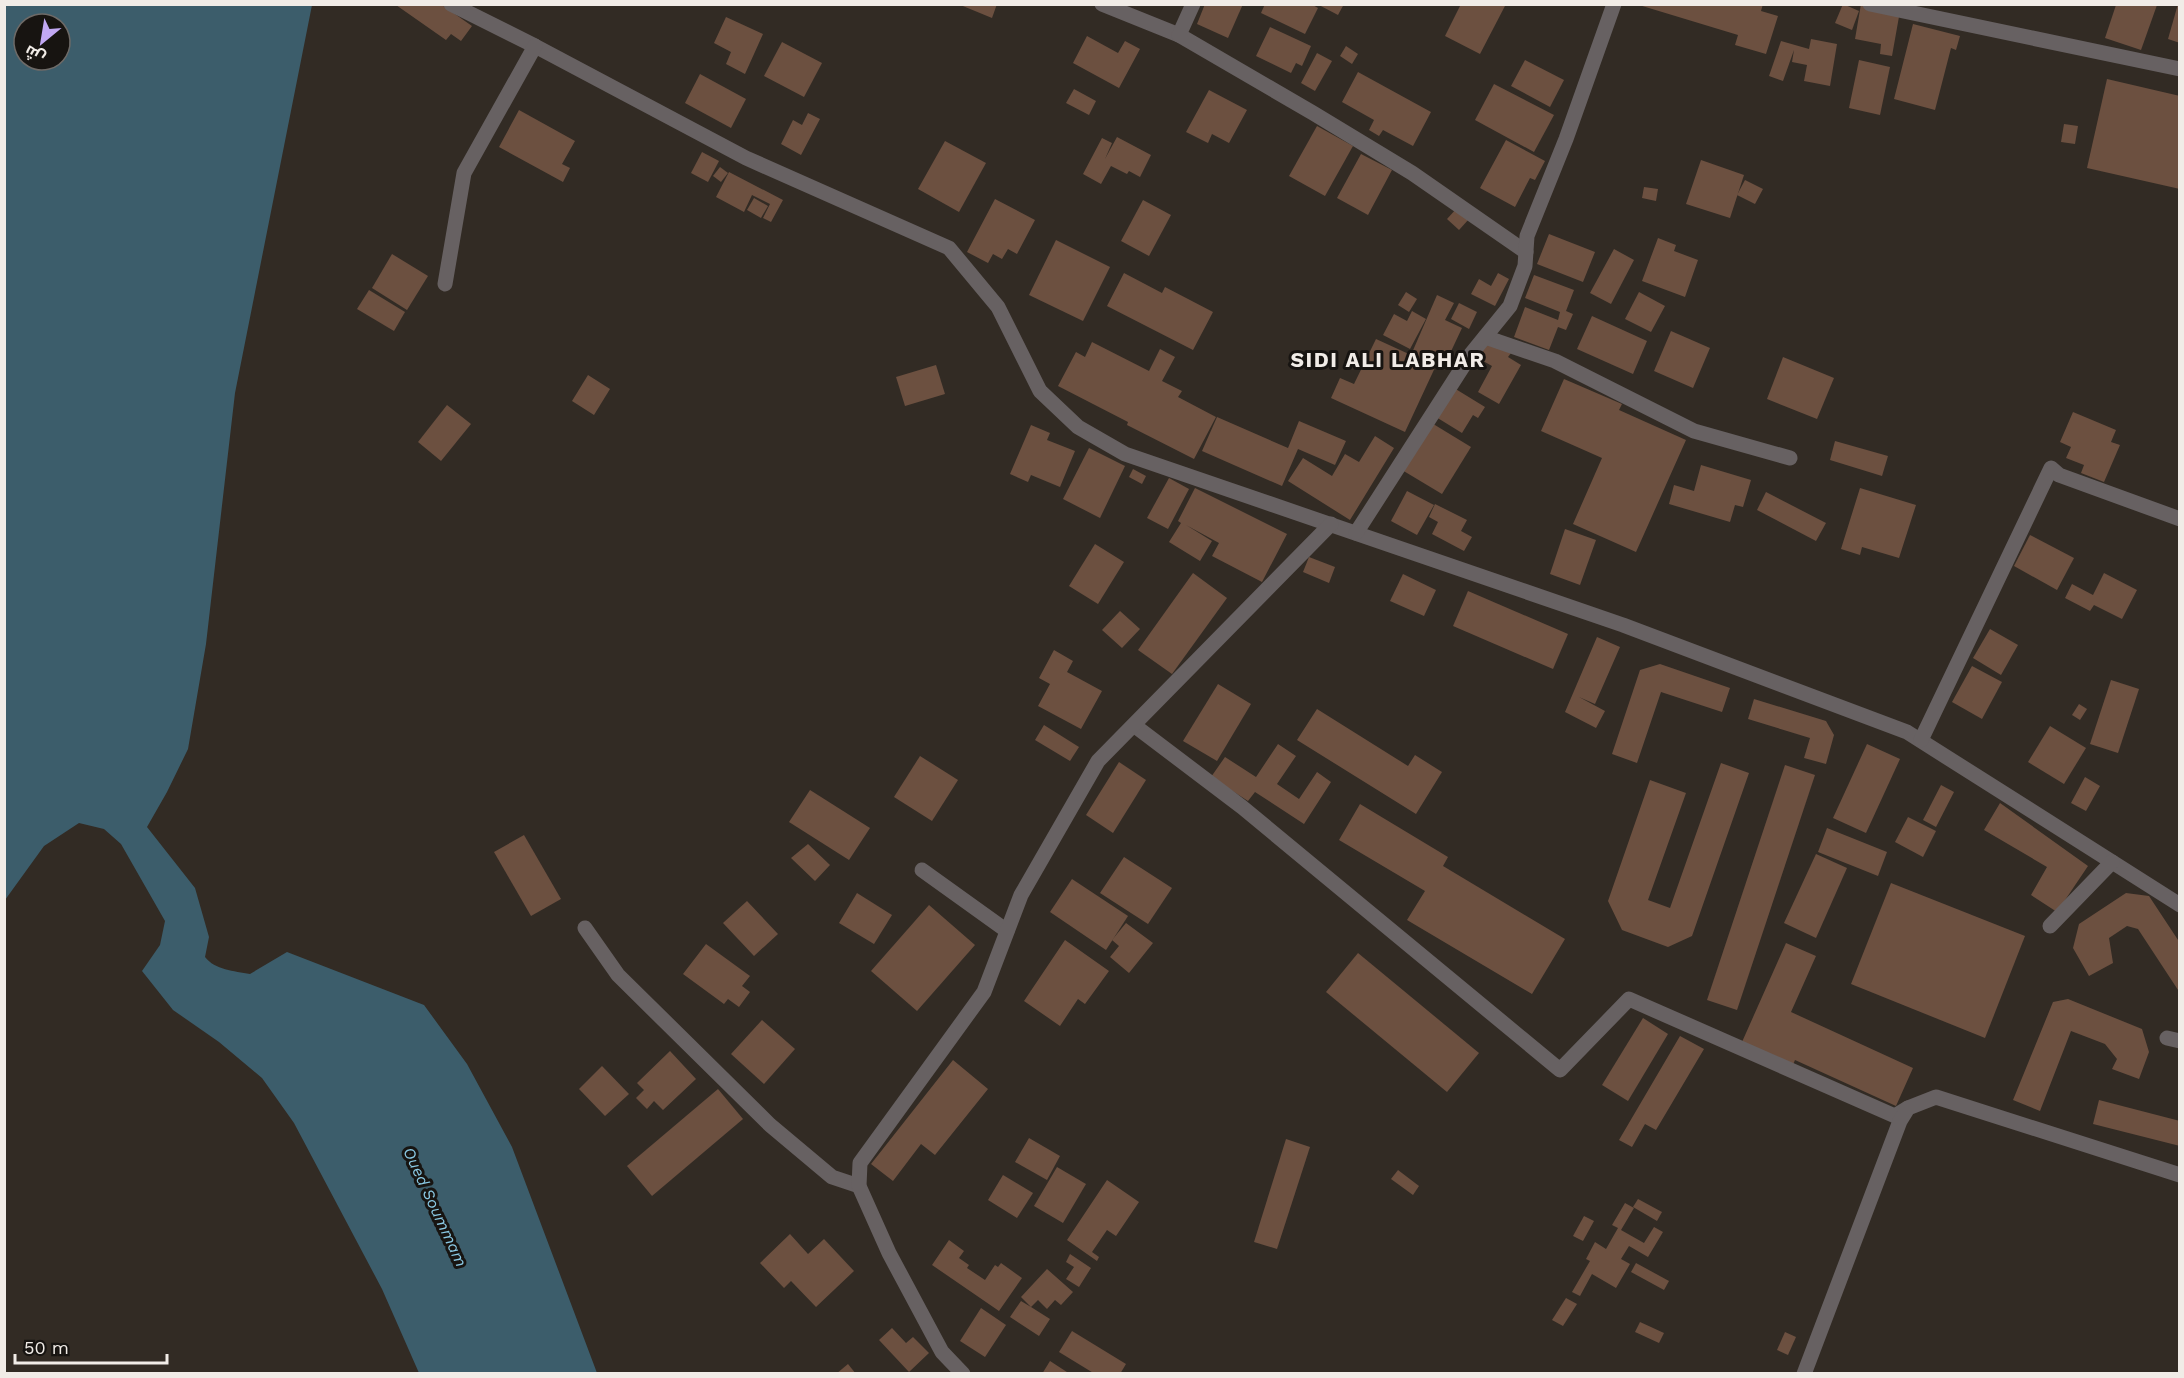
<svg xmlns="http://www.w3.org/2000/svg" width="2184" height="1378" font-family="'Work Sans',Cairo,sans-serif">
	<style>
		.water { fill: #3c5d6b; fill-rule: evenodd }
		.building { fill: #6c5040 }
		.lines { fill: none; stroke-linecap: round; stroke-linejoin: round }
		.minor { stroke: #676162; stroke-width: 15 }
		.labels { text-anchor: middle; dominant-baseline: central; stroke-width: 6; stroke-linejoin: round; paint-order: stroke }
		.water-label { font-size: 16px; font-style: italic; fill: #8ac9e4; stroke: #171411 }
		.district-label { font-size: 21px; font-weight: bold; letter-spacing: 1.5px; fill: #f1ece7; stroke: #171411 }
	</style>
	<rect width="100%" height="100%" fill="#322b24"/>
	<path class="water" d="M5 4 312 5 235 393 206 644 188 749 167 792 147 827 195 888 209 937 205 957C215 970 234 971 250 974L287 952 424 1005 467 1064 512 1147 597 1373H419L382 1289 294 1123 262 1078 219 1042 173 1010 142 971 160 945 165 921 121 844 104 829 79 823 44 846 5 900ZM24 24H60V60H24Z"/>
	<g class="building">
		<path d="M958 4H997L992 18Z"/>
		<path d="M1205 4H1243L1228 38 1197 24Z"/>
		<path d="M1265 4H1311L1318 8 1305 34 1261 13Z"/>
		<path d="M1317 4H1344L1338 15Z"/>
		<path d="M1461 4H1506L1480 54 1445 36Z"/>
		<path d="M1763 4 1761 11 1778 16 1766 54 1735 45 1738 35 1639 5Z"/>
		<path d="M1843 4 1859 11 1852 30 1835 23Z"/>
		<path d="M1861 4 1900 11 1892 56 1880 54 1881 44 1855 39Z"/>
		<path d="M2178 4H2180V43L2168 39Z"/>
		<path d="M396 5H442L472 26 461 41 451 34 446 40Z"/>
		<path d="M2116 5H2157L2141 50 2105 38Z"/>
		<path d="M726 17 763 34 745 74 726 64 731 52 714 43Z"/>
		<path d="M1913 24 1960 36 1956 50 1951 48 1935 110 1894 99Z"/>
		<path d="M1270 27 1311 46 1302 66 1296 63 1291 73 1256 56Z"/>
		<path d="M1087 36 1118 53 1125 41 1140 49 1119 88 1073 63Z"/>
		<path d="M1811 39 1837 44 1830 86 1804 81 1807 65 1792 62 1794 50 1783 81 1769 76 1781 41 1809 49Z"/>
		<path d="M782 42 822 63 804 97 764 76Z"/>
		<path d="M1346 46 1358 54 1352 64 1340 56Z"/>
		<path d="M1317 53 1332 61 1315 91 1301 83Z"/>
		<path d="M1525 60 1564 80 1550 107 1511 86Z"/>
		<path d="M1859 60 1890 67 1880 115 1849 108Z"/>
		<path d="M1358 72 1431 112 1413 146 1383 130 1379 136 1369 130 1374 120 1342 102Z"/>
		<path d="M700 74 746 99 731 128 685 103Z"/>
		<path d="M2107 79 2180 96V189L2087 168Z"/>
		<path d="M1494 84 1554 115 1534 152 1475 120Z"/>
		<path d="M1074 89 1096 101 1089 115 1066 103Z"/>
		<path d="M1209 90 1247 110 1229 143 1212 134 1208 143 1186 132Z"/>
		<path d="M519 110 575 141 562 164 570 168 563 182 499 147Z"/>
		<path d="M808 113 820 119 801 155 781 144 793 120 802 125Z"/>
		<path d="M2064 124 2078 126 2075 144 2061 142Z"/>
		<path d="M1317 126 1353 146 1325 196 1289 176Z"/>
		<path d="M1117 137 1151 155 1140 177 1129 171 1127 174 1111 166 1101 184 1083 174 1102 138 1112 143 1105 159Z"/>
		<path d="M1506 140 1545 161 1535 180 1530 178 1515 207 1480 188Z"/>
		<path d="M945 141 986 163 959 212 918 189Z"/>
		<path d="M702 152 719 161 708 182 691 173Z"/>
		<path d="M1361 154 1392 170 1368 215 1337 198Z"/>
		<path d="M1701 160 1744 175 1730 218 1686 204Z"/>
		<path d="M720 167 728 173 721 182 713 176Z"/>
		<path d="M729 172 783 200 771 222 763 218 770 204 752 195 744 212 716 197Z"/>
		<path d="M1745 180 1763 189 1755 204 1737 195Z"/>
		<path d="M1644 187 1658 189 1656 201 1642 198Z"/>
		<path d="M754 198 768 206 761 218 747 210Z"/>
		<path d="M995 199 1035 220 1017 254 1008 249 1002 259 993 254 988 263 967 252Z"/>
		<path d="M1143 200 1171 215 1149 256 1121 241Z"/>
		<path d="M1457 208 1469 219 1459 230 1447 219Z"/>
		<path d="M1549 234 1595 252 1583 282 1537 264Z"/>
		<path d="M1658 238 1676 245 1674 251 1698 260 1685 297 1642 281Z"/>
		<path d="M1056 240 1110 267 1083 321 1029 295Z"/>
		<path d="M1614 249 1634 260 1611 304 1590 293Z"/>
		<path d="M392 254 428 276 407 310 372 288Z"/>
		<path d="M1124 273 1162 293 1165 287 1213 312 1193 350 1107 306Z"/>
		<path d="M1498 273 1509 279 1495 306 1471 294 1479 279 1491 286Z"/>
		<path d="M1534 275 1574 290 1566 311 1573 314 1566 330 1558 327 1549 350 1514 337 1525 307 1558 320 1560 312 1525 298Z"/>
		<path d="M369 290 405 312 394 331 357 309Z"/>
		<path d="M1406 292 1417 299 1409 312 1398 305Z"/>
		<path d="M1639 292 1665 306 1651 332 1625 319Z"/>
		<path d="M1437 295 1454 303 1445 320 1462 328 1446 362 1439 359 1405 432 1331 398 1340 378 1354 384 1376 339 1411 355Z"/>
		<path d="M1459 303 1477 312 1469 329 1451 319Z"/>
		<path d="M1412 311 1426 319 1410 349 1383 335 1394 314 1407 321Z"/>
		<path d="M1592 316 1647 341 1633 374 1577 349Z"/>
		<path d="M1671 331 1710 348 1693 388 1654 371Z"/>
		<path d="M1487 339 1511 353 1508 357 1521 365 1499 404 1478 392 1492 366 1476 357Z"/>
		<path d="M1092 342 1149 371 1160 349 1175 357 1162 381 1182 391 1178 397 1216 417 1194 459 1127 425 1128 422 1058 386 1076 352 1085 357Z"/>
		<path d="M1783 357 1834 378 1817 419 1767 399Z"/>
		<path d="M936 365 945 394 905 406 896 377Z"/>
		<path d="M588 375 610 389 594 415 572 401Z"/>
		<path d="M1564 379 1622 404 1619 410 1686 440 1636 552 1573 524 1602 458 1541 431Z"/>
		<path d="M1454 388 1485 407 1478 418 1473 415 1462 433 1436 417Z"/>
		<path d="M447 405 471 424 441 461 418 442Z"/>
		<path d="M2073 412 2116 430 2111 442 2120 445 2104 482 2081 473 2084 465 2066 458 2071 447 2060 442Z"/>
		<path d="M1217 417 1288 448 1299 421 1346 441 1335 465 1298 449 1282 486 1202 451Z"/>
		<path d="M1430 422 1471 447 1442 494 1402 470Z"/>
		<path d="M1031 425 1050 433 1047 440 1075 451 1060 487 1031 475 1028 482 1010 474Z"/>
		<path d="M1375 436 1394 448 1350 520 1288 481 1303 458 1332 476 1345 454 1359 462Z"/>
		<path d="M1835 441 1888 456 1882 476 1830 460Z"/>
		<path d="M1089 448 1125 466 1100 518 1063 499Z"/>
		<path d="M1701 465 1751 480 1743 507 1735 505 1730 522 1669 504 1674 485 1694 491Z"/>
		<path d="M1133 469 1146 476 1142 484 1129 477Z"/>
		<path d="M1169 478 1189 489 1168 529 1147 518Z"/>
		<path d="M1195 488 1287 534 1262 582 1212 556 1219 543 1186 525 1212 541 1200 561 1169 542 1181 523 1178 521Z"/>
		<path d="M1860 488 1916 505 1899 558 1862 547 1860 555 1841 549Z"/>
		<path d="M1407 491 1434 505 1417 535 1391 521Z"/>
		<path d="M1766 492 1826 523 1816 541 1757 510Z"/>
		<path d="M1435 504 1467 520 1461 531 1472 537 1464 551 1432 534 1438 522 1429 517Z"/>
		<path d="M1565 529 1596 540 1580 585 1550 574Z"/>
		<path d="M2030 535 2074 558 2057 590 2014 566Z"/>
		<path d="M1095 544 1124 562 1098 604 1069 586Z"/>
		<path d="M1309 557 1335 567 1329 583 1303 572Z"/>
		<path d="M1193 573 1227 598 1172 674 1138 650Z"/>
		<path d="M2104 573 2137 590 2122 619 2094 605 2090 611 2065 598 2072 584 2093 595Z"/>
		<path d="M1403 574 1436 590 1424 616 1390 601Z"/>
		<path d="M1468 591 1568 634 1553 669 1453 626Z"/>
		<path d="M1120 611 1140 629 1122 648 1102 630Z"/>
		<path d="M1990 629 2018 645 2001 675 1973 658Z"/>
		<path d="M1597 637 1620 647 1595 704 1579 697 1605 711 1596 728 1565 712Z"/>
		<path d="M1054 650 1073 661 1067 672 1102 691 1081 729 1038 706 1050 684 1039 678Z"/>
		<path d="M1660 664 1730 688 1722 712 1661 692 1637 763 1612 754 1640 670Z"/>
		<path d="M1972 666 2002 682 1982 719 1952 702Z"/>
		<path d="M2111 680 2139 689 2118 753 2090 744Z"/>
		<path d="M1218 684 1251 704 1217 761 1183 741Z"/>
		<path d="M1754 699 1826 721 1834 735 1826 764 1804 758 1810 738 1748 719Z"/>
		<path d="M2079 704 2087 709 2080 720 2072 715Z"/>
		<path d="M1317 709 1408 766 1415 755 1442 772 1416 814 1297 740Z"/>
		<path d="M1044 725 1079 747 1070 761 1035 740Z"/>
		<path d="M2050 726 2086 748 2064 784 2028 762Z"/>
		<path d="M1278 744 1296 756 1277 784 1299 799 1317 772 1331 782 1304 824 1255 792 1248 801 1211 777 1225 757 1256 777Z"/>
		<path d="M1867 744 1900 759 1866 833 1833 818Z"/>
		<path d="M920 756 958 780 932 821 894 797Z"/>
		<path d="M1119 762 1146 780 1113 833 1086 815Z"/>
		<path d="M1721 763 1749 773 1692 936 1668 947 1622 930 1608 901 1650 780 1686 793 1648 900 1670 908Z"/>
		<path d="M1785 765 1815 775 1737 1010 1707 1000Z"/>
		<path d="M2085 777 2100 786 2086 811 2071 803Z"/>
		<path d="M1941 785 1954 792 1936 827 1923 820Z"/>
		<path d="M810 790 870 828 849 860 789 822Z"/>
		<path d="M2000 803 2088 866 2057 912 2031 895 2047 867 1984 830Z"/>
		<path d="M1360 804 1448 857 1443 866 1565 939 1532 994 1407 920 1425 891 1339 840Z"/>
		<path d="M1908 817 1936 831 1923 857 1895 842Z"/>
		<path d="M1827 828 1887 852 1878 876 1818 852Z"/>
		<path d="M524 835 561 899 531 916 494 852Z"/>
		<path d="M808 844 830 865 815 881 791 858Z"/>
		<path d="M1816 854 1847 868 1816 938 1784 923Z"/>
		<path d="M1124 857 1172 888 1148 924 1100 893Z"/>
		<path d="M1072 879 1128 916 1106 950 1050 912Z"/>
		<path d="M1891 883 2025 936 1985 1038 1851 984Z"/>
		<path d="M857 893 892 915 874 944 839 923Z"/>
		<path d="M2126 893 2149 896 2180 943V993L2138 929 2127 926 2109 938 2113 963 2089 976 2073 948 2079 924Z"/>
		<path d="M747 901 778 934 754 956 723 923Z"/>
		<path d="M929 905 975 945 917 1011 871 971Z"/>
		<path d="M1126 923 1153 943 1129 973 1110 957 1119 946 1112 940Z"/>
		<path d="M1065 940 1109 971 1085 1004 1078 999 1060 1026 1024 1001Z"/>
		<path d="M1786 943 1816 956 1791 1012 1913 1068 1896 1106 1795 1060 1789 1074 1738 1051Z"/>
		<path d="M706 944 750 976 742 986 750 992 739 1007 728 999 724 1004 683 974Z"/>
		<path d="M1358 953 1479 1053 1447 1092 1326 992Z"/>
		<path d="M2068 999 2142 1029 2149 1052 2139 1079 2112 1069 2117 1059 2105 1044 2071 1031 2040 1111 2013 1100 2053 1002Z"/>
		<path d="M1643 1018 1668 1034 1628 1101 1602 1085Z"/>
		<path d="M762 1020 795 1049 764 1084 731 1054Z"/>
		<path d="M1680 1036 1704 1049 1656 1130 1645 1124 1632 1147 1619 1140Z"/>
		<path d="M670 1051 696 1079 663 1110 654 1101 647 1109 636 1098 644 1090 637 1083Z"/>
		<path d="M953 1060 988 1089 935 1155 921 1144 893 1181 871 1164Z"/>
		<path d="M602 1066 629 1094 605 1116 579 1089Z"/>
		<path d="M718 1089 743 1119 652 1196 627 1166Z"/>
		<path d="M2099 1100 2180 1121V1146L2093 1124Z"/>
		<path d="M1029 1138 1060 1156 1047 1180 1015 1162Z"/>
		<path d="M1286 1139 1310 1147 1277 1249 1254 1242Z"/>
		<path d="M1057 1167 1086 1184 1063 1223 1034 1206Z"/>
		<path d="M1398 1170 1419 1186 1413 1195 1391 1179Z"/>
		<path d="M1003 1175 1033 1193 1017 1218 988 1200Z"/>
		<path d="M1107 1180 1139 1202 1116 1236 1107 1230 1092 1252 1099 1257 1097 1261 1067 1240Z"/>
		<path d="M1638 1199 1662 1212 1657 1221 1633 1207Z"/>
		<path d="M1625 1203 1634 1208 1621 1230 1644 1243 1654 1227 1663 1232 1648 1257 1629 1246 1621 1259 1630 1264 1616 1288 1592 1274 1580 1296 1572 1292 1590 1261 1586 1259 1595 1242 1606 1249 1618 1228 1612 1225Z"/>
		<path d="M1584 1216 1594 1221 1583 1241 1573 1236Z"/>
		<path d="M790 1234 808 1254 824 1239 854 1271 816 1307 791 1281 784 1288 760 1263Z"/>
		<path d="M949 1240 964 1251 959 1258 969 1265 967 1268 985 1280 995 1265 998 1267 1001 1263 1022 1278 999 1311 932 1265Z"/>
		<path d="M1070 1254 1091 1268 1079 1287 1066 1279 1074 1267 1066 1262Z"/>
		<path d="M1636 1263 1669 1281 1664 1290 1631 1272Z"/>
		<path d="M1047 1269 1073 1292 1061 1305 1055 1300 1047 1309 1038 1300 1031 1307 1050 1319 1039 1336 1010 1317 1021 1301 1031 1307 1021 1297Z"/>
		<path d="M1566 1298 1577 1304 1563 1326 1552 1320Z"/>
		<path d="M981 1308 1006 1325 985 1357 960 1341Z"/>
		<path d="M1640 1322 1664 1333 1659 1343 1635 1332Z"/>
		<path d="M892 1328 906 1343 913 1337 929 1353 909 1372 879 1340Z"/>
		<path d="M1072 1331 1126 1364 1120 1374H1095L1059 1352Z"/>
		<path d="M1785 1332 1796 1337 1788 1355 1777 1350Z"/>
		<path d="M1050 1361 1070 1374H1042Z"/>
		<path d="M848 1364 856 1374H836Z"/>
	</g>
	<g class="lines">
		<g class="minor">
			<path d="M451 4 535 46 746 158 949 248 998 307 1040 391 1078 427 1125 454 1623 625 1907 732 2180 905"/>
			<path d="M1102 4 1179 35"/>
			<path d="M1193 4 1179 35 1313 113 1412 173 1526 252"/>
			<path d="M1870 4 2180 69"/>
			<path d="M445 284 464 173 535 46"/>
			<path d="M1485 337 1555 361 1694 431 1790 458"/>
			<path d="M1356 533 1471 354 1510 306 1525 266 1527 236 1566 139 1614 4"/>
			<path d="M1135 726 1242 807 1560 1070 1629 999 1895 1116 1908 1108"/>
			<path d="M1921 740 2051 468 2059 475 2180 519"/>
			<path d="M922 870 1007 931"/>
			<path d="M2050 926 2112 862"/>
			<path d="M585 928 618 975 770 1125 832 1177 859 1186"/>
			<path d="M2167 1038 2180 1041"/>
			<path d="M963 1374 942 1352 889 1253 859 1186 860 1163 984 992 1021 895 1098 761 1331 524"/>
			<path d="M1804 1374 1900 1121 1908 1108 1936 1097 2180 1175"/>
		</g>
	</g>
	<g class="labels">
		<g class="water-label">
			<text transform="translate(435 1207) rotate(65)">Oued Soummam</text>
		</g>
		<g class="district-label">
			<text x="1388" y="359">SIDI ALI LABHAR</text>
		</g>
	</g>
	<rect width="2184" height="1378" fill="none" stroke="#f1ece7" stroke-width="12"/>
	<g transform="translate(42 42) rotate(210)"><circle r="28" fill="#171411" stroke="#6e6a67" stroke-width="1.5"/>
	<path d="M0-4.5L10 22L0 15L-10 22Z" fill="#c1a8f3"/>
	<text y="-9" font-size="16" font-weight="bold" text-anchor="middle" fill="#f1ece7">ش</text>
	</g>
	<path d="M15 1354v9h152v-9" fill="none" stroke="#f1ece7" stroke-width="3"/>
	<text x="24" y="1354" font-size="18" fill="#f1ece7" stroke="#171411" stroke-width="4.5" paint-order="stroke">50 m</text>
</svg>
